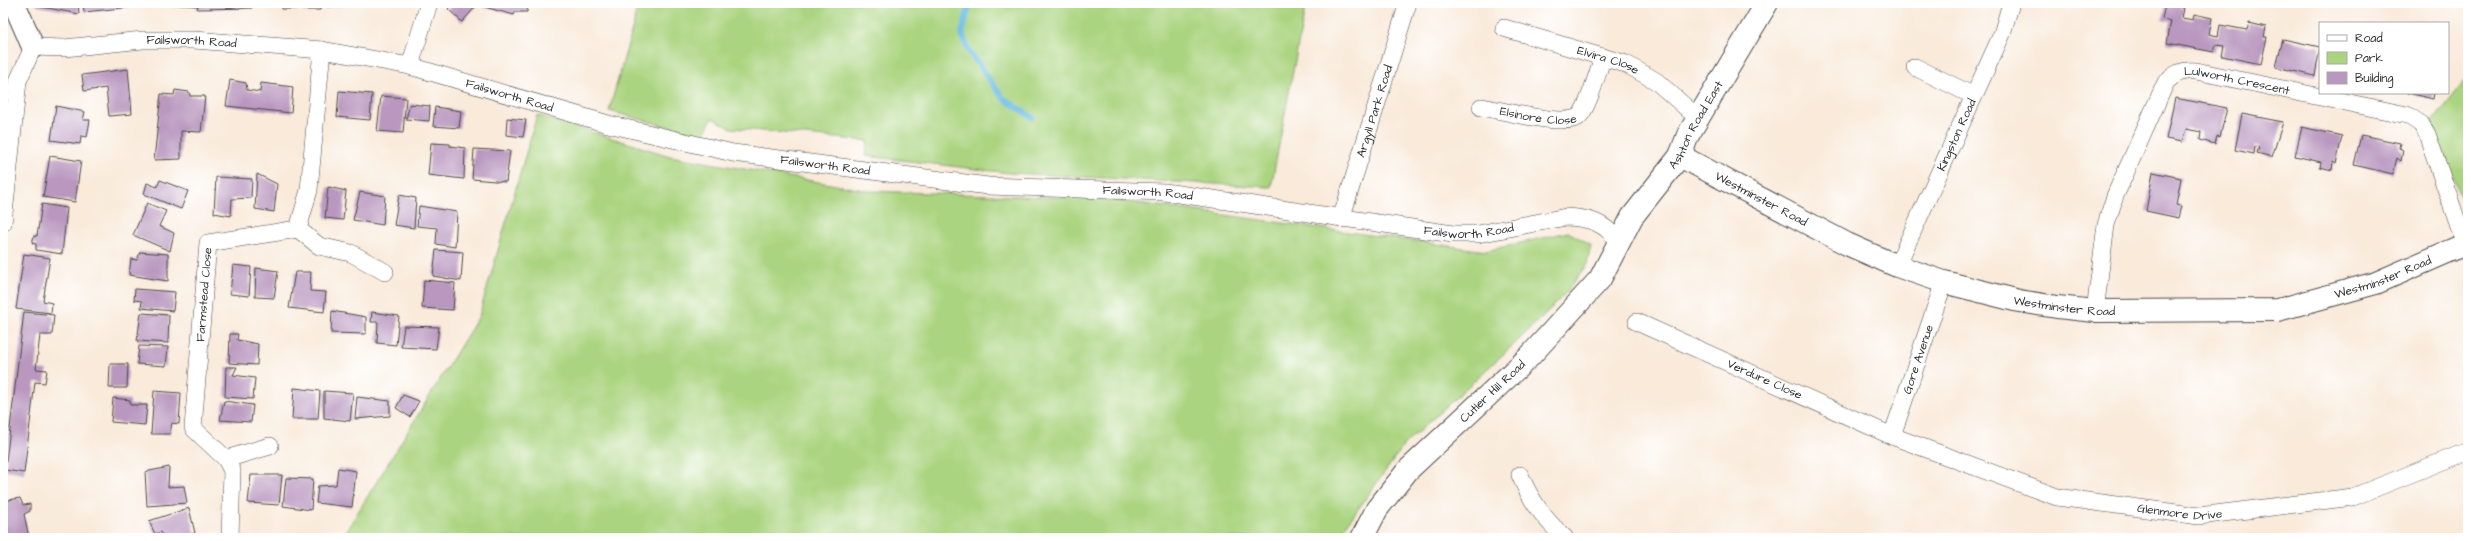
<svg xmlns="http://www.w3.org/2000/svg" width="2471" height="541" font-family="'Architects Daughter',sans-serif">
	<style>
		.green { fill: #aad47f; stroke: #6a8055 }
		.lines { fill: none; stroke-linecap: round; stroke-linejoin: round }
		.stream { stroke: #6abbe5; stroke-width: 6 }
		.building { fill: #b997bf }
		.minor-casing { stroke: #4a4845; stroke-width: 18 }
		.tertiary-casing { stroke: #4a4845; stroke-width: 24 }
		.minor { stroke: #fff; stroke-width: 17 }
		.tertiary { stroke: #fff; stroke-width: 22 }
		.labels { text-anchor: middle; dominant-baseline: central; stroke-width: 4; stroke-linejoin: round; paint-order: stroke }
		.street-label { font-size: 12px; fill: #2b2b2b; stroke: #fff }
	</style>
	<rect width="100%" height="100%" fill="#fff"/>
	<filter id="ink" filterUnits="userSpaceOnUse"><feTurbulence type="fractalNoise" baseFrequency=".025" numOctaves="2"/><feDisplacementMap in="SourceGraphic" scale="8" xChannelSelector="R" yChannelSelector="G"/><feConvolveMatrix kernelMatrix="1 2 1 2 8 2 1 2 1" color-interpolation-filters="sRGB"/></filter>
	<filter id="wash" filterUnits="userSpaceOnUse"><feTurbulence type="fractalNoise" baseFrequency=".012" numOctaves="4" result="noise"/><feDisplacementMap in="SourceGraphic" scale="16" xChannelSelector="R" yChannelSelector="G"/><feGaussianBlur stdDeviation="0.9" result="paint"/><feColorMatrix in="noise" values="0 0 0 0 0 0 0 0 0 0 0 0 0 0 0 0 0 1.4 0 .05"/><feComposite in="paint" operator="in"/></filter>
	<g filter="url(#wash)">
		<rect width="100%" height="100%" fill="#f9eada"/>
		<g class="green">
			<path d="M637 3H1306L1271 187 1010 173 866 156 868 141 731 128 712 118 703 136 609 111 634 23Z"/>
			<path d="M2468 77V214L2431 124Z"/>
			<path d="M537 115 670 156 870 191 1108 199 1486 251 1568 232 1591 245 1587 264 1566 293 1522 337 1405 444 1337 538H342L479 316Z"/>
		</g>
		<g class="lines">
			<path class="stream" d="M970 3 962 33 968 50 1003 98 1032 117"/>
		</g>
		<g id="blocks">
			<g class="building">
				<path d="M37 3H78L79 14 37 6Z"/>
				<path d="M83 3H131V7L84 12Z"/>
				<path d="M145 3H252V8L197 9 198 6Z"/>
				<path d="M282 3H297L298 9H282Z"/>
				<path d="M302 3H321L320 10H302Z"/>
				<path d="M326 3H343V6L327 7Z"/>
				<path d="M453 3H528L527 12H515L514 15 477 5 462 22 448 9Z"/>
				<path d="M2165 5 2184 8 2182 18 2193 20 2194 14 2212 18 2209 34 2218 36 2220 25 2247 30 2249 23 2266 27 2264 37H2267L2261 64 2222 56 2224 46 2216 45 2214 52 2167 43 2171 21 2162 19Z"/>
				<path d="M2283 39 2320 47 2315 76 2276 67Z"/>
				<path d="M128 69 132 114 109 116 106 88 84 91 82 75Z"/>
				<path d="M230 80 246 83 247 90 260 92 261 83 293 87 291 113 226 106Z"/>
				<path d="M175 90 189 92 190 96H205L201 132 181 131V159L154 160 161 94 174 95Z"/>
				<path d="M339 91 372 94 370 120 337 117Z"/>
				<path d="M2408 93H2434L2433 99Z"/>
				<path d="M381 96 406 98 403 133 377 131Z"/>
				<path d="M2175 98 2227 108 2220 137 2217 136 2215 144 2200 140 2201 132 2186 129 2182 142 2166 139Z"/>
				<path d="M410 104 430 106 429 121 406 119Z"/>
				<path d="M56 106 85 112 83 120H90L87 137 81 136 80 144 51 140Z"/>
				<path d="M435 107 461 111 459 128 433 126Z"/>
				<path d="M2242 114 2283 122 2272 157 2257 153 2259 147 2255 146 2254 154 2235 150Z"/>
				<path d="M507 118 526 120 523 137 506 135Z"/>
				<path d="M2302 127 2342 136 2336 164 2333 162 2332 170 2320 167 2321 162 2295 156Z"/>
				<path d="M2361 135 2400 143 2399 148 2403 150 2401 161 2397 158 2393 174 2354 165Z"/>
				<path d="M431 143 450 144V146L465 148 464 179 428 175Z"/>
				<path d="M474 149 510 151 506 182 472 179Z"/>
				<path d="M50 156 81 161 75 202 43 197Z"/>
				<path d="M2153 172 2181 178 2176 205 2182 206 2179 218 2146 211Z"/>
				<path d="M257 174 277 184 274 212 255 209Z"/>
				<path d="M216 177 252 179 251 198 232 199 231 216 214 213Z"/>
				<path d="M160 180 188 191 181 209 144 194 147 183 157 187Z"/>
				<path d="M328 187 346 191 343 220 325 218Z"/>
				<path d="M360 192 385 196 383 225 353 220Z"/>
				<path d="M399 195 416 198 414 228 394 225Z"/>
				<path d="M147 203 166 211 159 226 174 233 170 251 133 235Z"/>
				<path d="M42 204 67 208 62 254 36 250V244L32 243 34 236H37Z"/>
				<path d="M419 206 457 212 455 247 436 244 437 228 417 226Z"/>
				<path d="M436 250 463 252 461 281 433 276Z"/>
				<path d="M140 252 168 254V281L129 275 131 259 137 260Z"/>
				<path d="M24 254 50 258 43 301 52 303 51 313 16 309Z"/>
				<path d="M233 265 251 267 249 296 230 294Z"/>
				<path d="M256 268 278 271 274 298 255 297Z"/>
				<path d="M295 272H311L310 291 326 292 324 312 289 308Z"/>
				<path d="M424 280 455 283 453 310 422 308Z"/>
				<path d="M135 289 175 292 173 311 141 308 142 301 134 300Z"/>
				<path d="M332 311 366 317V334L331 333Z"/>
				<path d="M24 312 54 315 52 335H40L36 369 47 370 45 383 35 382 24 473 5 470Z"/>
				<path d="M372 312 399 316 396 345 377 343 378 322H371Z"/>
				<path d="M141 313 169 315 168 343 137 341Z"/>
				<path d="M404 326 439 327 436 349 401 347Z"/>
				<path d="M230 334H238L237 340 258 344 257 365 229 363Z"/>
				<path d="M139 346 168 347 166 366 137 364Z"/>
				<path d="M110 364H128L127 388H109Z"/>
				<path d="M226 367H237L233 375 255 378 253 399 225 397Z"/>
				<path d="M294 388 320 391 318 419H292Z"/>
				<path d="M154 391 181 393 179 424 172 423 170 434H151Z"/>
				<path d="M324 391 353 393 350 421 324 418Z"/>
				<path d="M403 395 419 401 410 417 396 408Z"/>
				<path d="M357 397 390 401V416L355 419Z"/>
				<path d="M113 398 130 400V405H147L145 425 111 422Z"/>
				<path d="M224 401 253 405 251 422 220 420Z"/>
				<path d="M169 467 168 487 184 486 187 503 147 506 145 472Z"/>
				<path d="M338 468 356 471 352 507 316 503 318 486 336 485Z"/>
				<path d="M251 475H282L279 505 248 503Z"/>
				<path d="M286 478 313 479 311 510 283 506Z"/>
				<path d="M20 498 23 505 30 504V511L24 514 29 538H3V501Z"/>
				<path d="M189 508 195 533 179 538H164L161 532 155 534 149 521Z"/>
			</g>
		</g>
	</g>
	<g filter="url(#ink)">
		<use href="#blocks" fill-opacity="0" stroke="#4a4845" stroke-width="1"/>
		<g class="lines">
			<g class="minor-casing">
				<g id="minor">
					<path id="s1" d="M1504 28 1626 64 1656 81 1698 118"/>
					<path d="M410 66 429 3"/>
					<path d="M1915 67 1974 96"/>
					<path id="s2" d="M1481 107C1502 110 1562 127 1578 117 1588 110 1598 70 1603 57"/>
					<path id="s3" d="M1341 219 1408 3"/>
					<path id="s4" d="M3 223 18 81 33 47 64 48 143 40H194L322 50 410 66 608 124 733 153 988 186 1165 192 1453 234H1478L1566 217C1589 218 1604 222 1618 241"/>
					<path d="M298 229 319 246 351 253 385 272"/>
					<path id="s5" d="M1897 266 2002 34 2011 3"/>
					<path id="s6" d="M2095 311 2106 225 2115 196 2166 82C2175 73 2183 70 2196 71L2407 115 2421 124 2427 134 2465 244"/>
					<path id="s7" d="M1637 322 1892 436 2057 497 2199 516 2353 497 2468 451"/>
					<path id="s8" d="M1892 436 1944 282"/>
					<path id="s9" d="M270 446 226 459 193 428 208 243 298 229 309 190 322 50"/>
					<path d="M226 459 232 471 230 538"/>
					<path d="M1520 475C1531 501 1544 519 1565 538"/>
				</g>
			</g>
			<g class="tertiary-casing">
				<g id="tertiary">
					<path d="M14 3 33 47"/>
					<path id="s10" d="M1680 156 1847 244 1897 266 1944 282 2019 301 2057 307 2095 311 2278 310 2376 283 2468 243"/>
					<path id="s11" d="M1362 538 1377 509 1408 470 1529 357 1600 279 1632 217 1680 156 1688 135 1767 3"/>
				</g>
			</g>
			<use href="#minor" class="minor"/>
			<use href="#tertiary" class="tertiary"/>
		</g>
	</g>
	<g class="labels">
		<g class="street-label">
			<text stroke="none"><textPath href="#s4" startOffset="339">Failsworth Road</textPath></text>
			<text stroke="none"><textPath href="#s1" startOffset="109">Elvira Close</textPath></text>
			<text stroke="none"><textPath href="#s6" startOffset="317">Lulworth Crescent</textPath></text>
			<text stroke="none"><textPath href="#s4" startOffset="663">Failsworth Road</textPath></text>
			<text stroke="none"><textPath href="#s3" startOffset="113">Argyll Park Road</textPath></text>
			<text stroke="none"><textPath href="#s2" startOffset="58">Elsinore Close</textPath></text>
			<text stroke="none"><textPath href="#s11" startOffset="536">Ashton Road East</textPath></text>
			<text stroke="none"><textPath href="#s5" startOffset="144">Kingston Road</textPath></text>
			<text stroke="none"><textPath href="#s4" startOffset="987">Failsworth Road</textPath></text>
			<text stroke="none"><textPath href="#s4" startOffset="1311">Failsworth Road</textPath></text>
			<text stroke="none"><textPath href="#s10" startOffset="92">Westminster Road</textPath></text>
			<text stroke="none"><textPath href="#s4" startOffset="1635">Failsworth Road</textPath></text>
			<text stroke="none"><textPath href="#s10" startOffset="740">Westminster Road</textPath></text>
			<text stroke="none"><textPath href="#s9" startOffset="225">Farmstead Close</textPath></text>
			<text stroke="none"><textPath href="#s10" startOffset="416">Westminster Road</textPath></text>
			<text stroke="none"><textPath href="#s8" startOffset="81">Gore Avenue</textPath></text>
			<text stroke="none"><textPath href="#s7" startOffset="140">Verdure Close</textPath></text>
			<text stroke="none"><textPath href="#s11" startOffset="198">Cutler Hill Road</textPath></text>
			<text stroke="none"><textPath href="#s7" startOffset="579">Glenmore Drive</textPath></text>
		</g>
	</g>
	<rect width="2471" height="541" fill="none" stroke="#fff" stroke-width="16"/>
	<rect x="2319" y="22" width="130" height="72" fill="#ffffff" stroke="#aaaaaa"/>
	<rect x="2327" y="35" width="20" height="6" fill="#ffffff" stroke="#aaaaaa"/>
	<text x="2355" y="42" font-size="12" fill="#2b2b2b">Road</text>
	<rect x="2327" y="52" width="20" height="12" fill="#aad47f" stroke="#aaaaaa"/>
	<text x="2355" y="62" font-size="12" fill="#2b2b2b">Park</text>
	<rect x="2327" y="72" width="20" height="12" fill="#b997bf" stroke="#aaaaaa"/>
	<text x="2355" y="82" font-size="12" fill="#2b2b2b">Building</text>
</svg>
